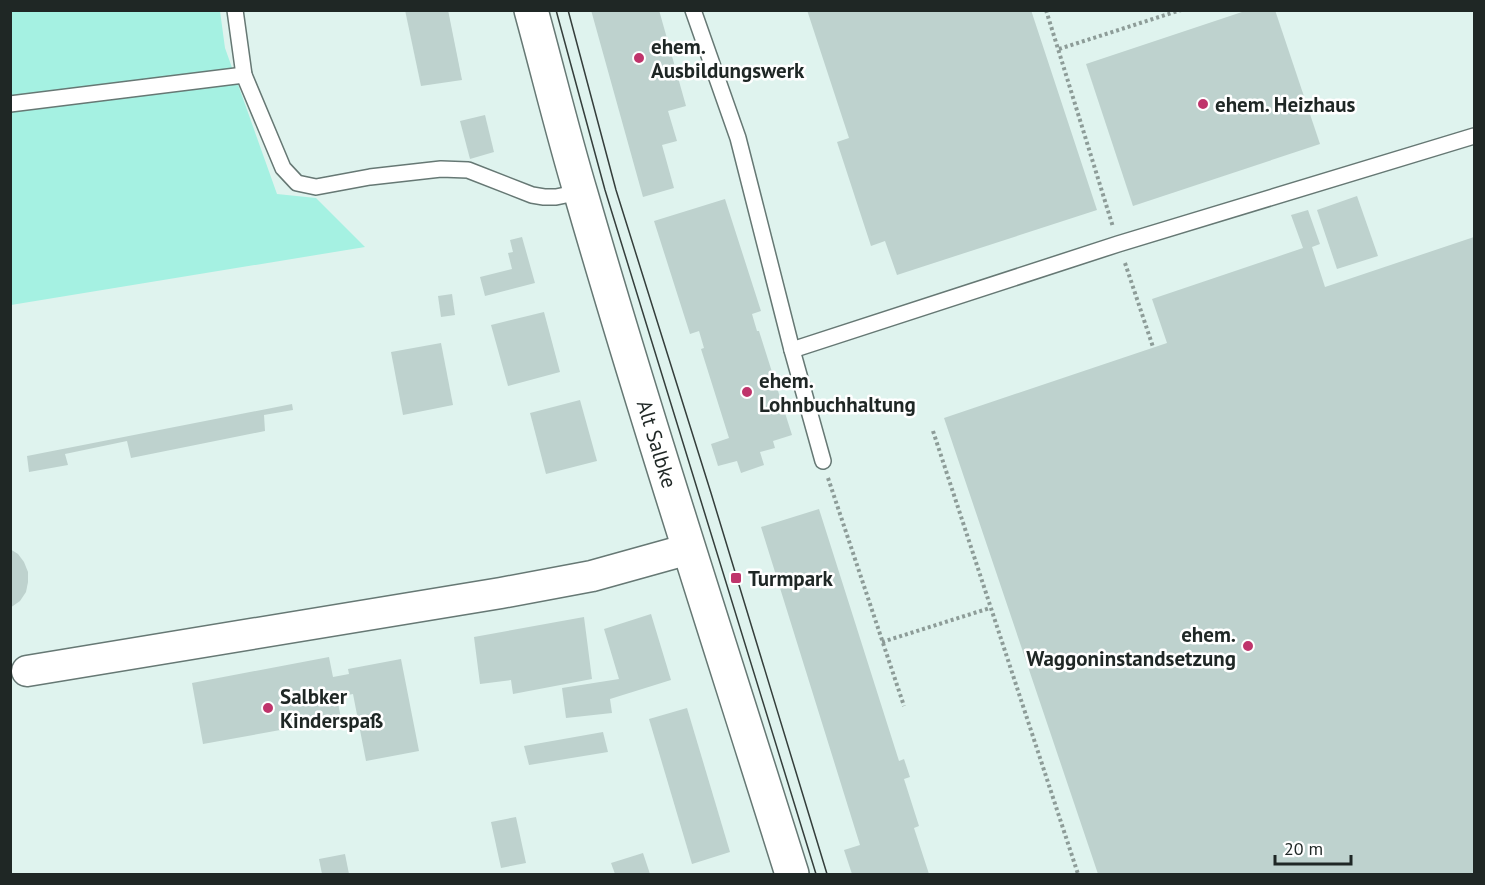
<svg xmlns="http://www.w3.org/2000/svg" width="1485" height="885" font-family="'PT Sans',sans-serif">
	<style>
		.green { fill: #a5f1e2 }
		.building { fill: #bed2ce }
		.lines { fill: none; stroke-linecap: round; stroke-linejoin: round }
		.lane-casing { stroke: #667874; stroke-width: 18 }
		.street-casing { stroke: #667874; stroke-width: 33 }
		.secondary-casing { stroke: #667874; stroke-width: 36 }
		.path { stroke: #8d9c98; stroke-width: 4; stroke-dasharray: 3 3; stroke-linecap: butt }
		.lane { stroke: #fff; stroke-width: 15 }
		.street { stroke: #fff; stroke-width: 30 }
		.secondary { stroke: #fff; stroke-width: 33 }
		.tram { stroke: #343e3b; stroke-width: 1.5 }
		.poi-dot { fill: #bf346b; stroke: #fff; stroke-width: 2 }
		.labels { text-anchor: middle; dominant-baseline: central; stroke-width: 5; stroke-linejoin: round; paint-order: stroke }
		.poi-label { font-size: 21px; font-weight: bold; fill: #1f2725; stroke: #fff; text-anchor: start }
		.street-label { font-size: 21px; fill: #1f2725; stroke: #fff }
	</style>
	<rect width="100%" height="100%" fill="#dff3ee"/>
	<path class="green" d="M11 11H220L225 48 277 194 316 198 365 247 11 305Z"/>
	<g class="building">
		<path d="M405 10H448L462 80 421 86Z"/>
		<path d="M591 10H659L686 106 668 111 677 141 662 145 674 188 643 197Z"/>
		<path d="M807 10H1031L1097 210 897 275 885 241 871 246 837 142 849 138Z"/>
		<path d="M1248 10H1275L1320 144 1133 206 1086 64Z"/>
		<path d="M485 115 494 152 470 159 460 121Z"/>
		<path d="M1357 196 1378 256 1337 269 1317 210Z"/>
		<path d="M725 199 761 311 752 314 757 331H759L792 435 773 441 775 448 760 452 764 465 741 473 737 461 718 466 711 444 729 438 701 349 704 348 699 331 690 334 654 221Z"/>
		<path d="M1308 210 1320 244 1312 247 1325 287 1474 237V874H1098L944 418 1167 343 1152 299 1303 248 1291 215Z"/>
		<path d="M522 237 535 283 485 296 480 277 512 269 508 253 513 252 510 240Z"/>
		<path d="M452 294 455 315 441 317 438 296Z"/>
		<path d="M544 312 560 372 508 386 491 325Z"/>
		<path d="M441 343 453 405 403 415 391 352Z"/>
		<path d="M580 400 597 461 546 474 530 413Z"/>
		<path d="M292 404 293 410 264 415 265 431 131 458 127 441 65 454 68 465 29 472 27 456Z"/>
		<path d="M819 509 899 761 904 759 910 777 904 779 919 826 914 828 929 874H852L844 850 860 845 761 527Z"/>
		<path d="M10 549 18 554 24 562 28 572V582L26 592 20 601 10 608Z"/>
		<path d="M651 614 671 680 610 699 612 713 566 718 562 688 619 679 604 629Z"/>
		<path d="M584 617 592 679 513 694 511 680 480 684 474 637Z"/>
		<path d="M329 657 333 677 349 674 348 669 401 659 419 751 366 761 353 694 337 697 341 719 203 744 192 683Z"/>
		<path d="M687 708 730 852 692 864 649 719Z"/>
		<path d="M603 732 608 752 529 765 524 746Z"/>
		<path d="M516 817 526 863 501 868 491 822Z"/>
		<path d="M643 853 650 874H615L611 863Z"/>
		<path d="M345 854 349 874H322L319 859Z"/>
	</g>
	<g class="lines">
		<g class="lane-casing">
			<g id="lane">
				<path d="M235 10 244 75 283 168 297 183 316 187 370 177 441 169 468 170 532 195 544 197H556L580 192"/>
				<path d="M693 10 738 138 792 350 823 461"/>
				<path d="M10 104 244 75"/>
				<path d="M792 350 1118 244 1474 136"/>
			</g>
		</g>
		<g class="street-casing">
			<path id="street" d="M27 671 501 593 592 576 689 549"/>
		</g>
		<g class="secondary-casing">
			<path id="secondary" d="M531 10C548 72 563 134 581 194 647 422 721 648 792 874"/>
		</g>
		<g class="path">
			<path d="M1046 10 1113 227"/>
			<path d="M1059 49 1181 10"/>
			<path d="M1125 263 1153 347"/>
			<path d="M933 431 1078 874"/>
			<path d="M828 478 904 706"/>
			<path d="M882 642 990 608"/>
		</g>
		<use href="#lane" class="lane"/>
		<use href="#street" class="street"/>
		<use href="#secondary" class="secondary"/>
		<g class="tram">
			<path d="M556 10 605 190 816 874"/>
			<path d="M568 10 616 190 711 493 827 874"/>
		</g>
	</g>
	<g class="poi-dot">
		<circle cx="639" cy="58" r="6"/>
		<circle cx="1203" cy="104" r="6"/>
		<circle cx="747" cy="392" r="6"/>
		<rect x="730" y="572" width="12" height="12" rx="3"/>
		<circle cx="1248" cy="646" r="6"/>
		<circle cx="268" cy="708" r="6"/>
	</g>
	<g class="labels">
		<g class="poi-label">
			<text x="651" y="46">ehem.<tspan x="651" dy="24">Ausbildungswerk</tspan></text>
			<text x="1215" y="104">ehem. Heizhaus</text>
			<text x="759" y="380">ehem.<tspan x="759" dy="24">Lohnbuchhaltung</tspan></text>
			<text x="748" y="578">Turmpark</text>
			<text x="1236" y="634" text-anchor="end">ehem.<tspan x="1236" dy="24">Waggoninstandsetzung</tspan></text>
			<text x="280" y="696">Salbker<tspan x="280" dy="24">Kinderspaß</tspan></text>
		</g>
		<g class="street-label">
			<text transform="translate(657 444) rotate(73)">Alt Salbke</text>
		</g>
	</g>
	<rect width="1485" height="885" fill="none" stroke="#1f2725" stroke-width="24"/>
	<path d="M1275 855v9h76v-9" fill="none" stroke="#1f2725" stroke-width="3"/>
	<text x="1284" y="855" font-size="18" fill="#1f2725" stroke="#ffffff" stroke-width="4.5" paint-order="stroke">20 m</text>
</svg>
